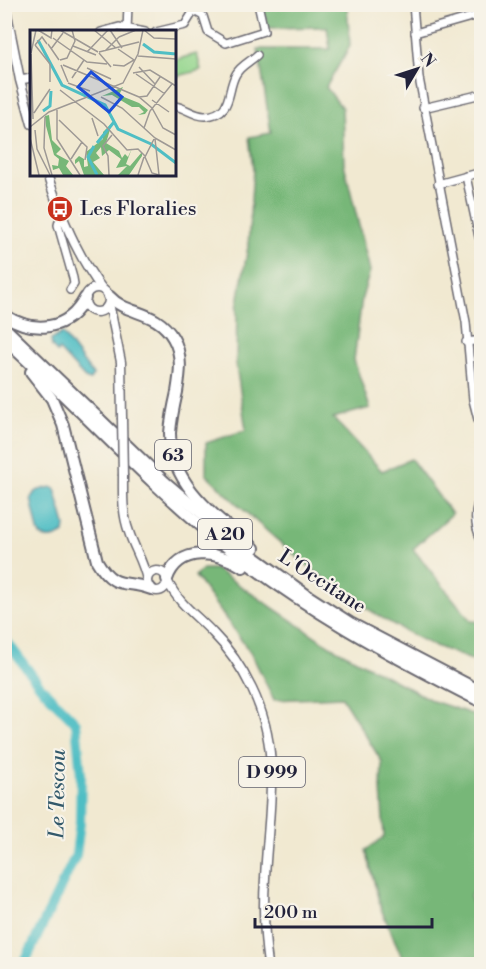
<svg xmlns="http://www.w3.org/2000/svg" width="486" height="969" font-family="'Libre Bodoni',serif">
	<style>
		.green { fill: #94d68d; stroke: #5b7c64; stroke-width: 1.5 }
		.forest { fill: #77b778; stroke: #4c6c5a; stroke-width: 1.5 }
		.water { fill: #4fbec4; stroke: #387080; stroke-width: 1.5 }
		.lines { fill: none; stroke-linecap: round; stroke-linejoin: round }
		.river { stroke: #4fbec4; stroke-width: 10 }
		.minor-casing { stroke: #6a6870; stroke-width: 10 }
		.major-casing { stroke: #6a6870; stroke-width: 11 }
		.highway-casing { stroke: #6a6870; stroke-width: 14 }
		.minor { stroke: #fff; stroke-width: 7 }
		.major { stroke: #fff; stroke-width: 8 }
		.highway { stroke: #fff; stroke-width: 10 }
		.major-bridge-casing { stroke: #6a6870; stroke-width: 11; stroke-linecap: butt }
		.major-bridge { stroke: #fff; stroke-width: 8 }
		.labels { text-anchor: middle; dominant-baseline: central; stroke-width: 4.5; stroke-linejoin: round; paint-order: stroke }
		.shield { fill: #f7f3e8; stroke: #62616f; stroke-width: 1.5 }
		.shield-label { font-size: 18px; font-weight: bold; fill: #22223b }
		.poi-label { font-size: 20px; fill: #22223b; stroke: #f7f3e8; text-anchor: start }
		.street-label { font-size: 20px; fill: #22223b; stroke: #f7f3e8 }
		.water-label { font-size: 21px; font-style: italic; fill: #32596b; stroke: #f7f3e8 }
		.inset-river { fill: none; stroke: #4fbec4; stroke-width: 3 }
		.inset-road { fill: none; stroke: #9e9995; stroke-width: 1.5 }
		.view { fill: #1d4ed8; fill-opacity: 0.15; stroke: #1d4ed8; stroke-width: 3 }
		.inset-edge { fill: none; stroke: #22223b; stroke-width: 3 }
	</style>
	<rect width="100%" height="100%" fill="#f7f3e8"/>
	<filter id="ink" filterUnits="userSpaceOnUse"><feTurbulence type="fractalNoise" baseFrequency=".0167" numOctaves="2"/><feDisplacementMap in="SourceGraphic" scale="12" xChannelSelector="R" yChannelSelector="G"/><feConvolveMatrix kernelMatrix="1 2 1 2 8 2 1 2 1" color-interpolation-filters="sRGB"/></filter>
	<filter id="wash" filterUnits="userSpaceOnUse"><feTurbulence type="fractalNoise" baseFrequency=".008" numOctaves="4" result="noise"/><feDisplacementMap in="SourceGraphic" scale="24" xChannelSelector="R" yChannelSelector="G"/><feGaussianBlur stdDeviation="1.35" result="paint"/><feColorMatrix in="noise" values="0 0 0 0 0 0 0 0 0 0 0 0 0 0 0 0 0 1.4 0 .05"/><feComposite in="paint" operator="in"/></filter>
	<g filter="url(#wash)">
		<rect width="100%" height="100%" fill="#f1e9d1"/>
		<path class="green" d="M197 54 201 70 174 77V60Z"/>
		<g class="forest">
			<path d="M262 5H347L350 46 326 87 342 108 344 164 370 271 362 298 354 360 370 408 333 418 382 471 411 459 452 514 413 549 471 621 481 622V664C463 656 444 650 426 642 344 602 271 538 206 474V443L246 430 236 365 237 308 248 247 253 169 249 137 271 133 258 49H330L327 27 268 28Z"/>
			<path d="M203 569H215L330 646 433 701 481 717V880L470 896 481 925V964H405L381 909 366 850 384 837 381 788 382 762 342 697 274 700 252 655 195 576Z"/>
		</g>
		<g class="water">
			<path d="M62 333 93 375 90 380 85 378 59 350 57 352 52 347 51 340Z"/>
			<path d="M51 487 55 489 65 525 64 533C56 538 47 541 40 535L38 531 31 498C35 489 43 489 51 487Z"/>
		</g>
		<g class="lines">
			<path class="river" d="M4 638 40 686 76 723 81 774 80 822 76 855 24 964"/>
		</g>
	</g>
	<g filter="url(#ink)">
		<g class="lines">
			<g class="minor-casing">
				<g id="minor">
					<path d="M413 4 419 78 466 322 473 400 482 435"/>
					<path d="M194 11 203 16 208 32 226 43 264 31 258 4"/>
					<path d="M101 32 119 27 145 32"/>
					<path d="M127 32 128 4"/>
					<path d="M156 32 185 25 198 4"/>
					<path d="M415 33 482 14"/>
					<path d="M20 80 32 78"/>
					<path d="M174 106C185 107 193 116 205 116 234 114 226 91 236 74 241 65 250 62 257 55"/>
					<path d="M423 108 482 94"/>
					<path d="M466 176 479 237H482"/>
					<path d="M438 184 482 172"/>
					<path d="M63 218 59 221 58 225 73 278 74 284 70 290"/>
					<path d="M466 342 482 340"/>
					<path d="M482 493C474 510 473 524 482 541"/>
				</g>
			</g>
			<g class="major-casing">
				<g id="major">
					<path d="M5 4 20 80 32 124"/>
					<path d="M47 174C60 214 77 256 103 290"/>
					<circle cx="97" cy="300" r="12"/>
					<path d="M109 303 121 362 122 418"/>
					<path d="M123 476C123 495 122 513 129 532 134 548 144 563 147 580"/>
					<circle cx="157" cy="581" r="10"/>
					<path d="M168 582C178 603 197 616 213 633 229 649 242 668 252 689 283 753 268 810 265 878 263 907 264 936 268 964"/>
				</g>
			</g>
			<g class="highway-casing">
				<g id="highway">
					<path d="M109 296C127 316 156 309 173 338 183 355 180 374 177 392 174 405 171 419 170 433 170 486 217 517 254 548"/>
					<path d="M4 315C34 334 68 331 85 298"/>
					<path d="M4 327 165 482 246 551 308 596 350 623 482 692"/>
					<path d="M4 339C77 405 143 478 219 541 300 607 389 655 482 702"/>
					<path d="M31 372 52 399 63 425 97 561C115 592 127 579 151 589"/>
					<path d="M167 579C179 545 218 551 243 567"/>
				</g>
			</g>
			<use href="#minor" class="minor"/>
			<use href="#major" class="major"/>
			<use href="#highway" class="highway"/>
			<g class="major-bridge-casing">
				<path id="major-bridge" d="M122 418 123 476"/>
			</g>
			<use href="#major-bridge" class="major-bridge"/>
		</g>
	</g>
	<defs>
		<g id="bus-disc" transform="scale(1.35)"><circle r="9.5" fill="#c8321e" stroke="#f7f3e8"/><path d="M-5-6H5V4H4V6H2V4H-2V6H-4V4H-5ZM-3.5-4V0h7V-4ZM-3.5 1.2v1.5H-2V1.2ZM2 1.2v1.5H3.5V1.2Z" fill="#fff"/></g>
	</defs>
	<g fill-rule="evenodd">
		<use href="#bus-disc" x="60" y="209"/>
	</g>
	<g class="labels">
		<g class="shield">
			<rect x="155" y="440" width="36" height="30" rx="4.5"/>
			<rect x="198" y="519" width="54" height="30" rx="4.5"/>
			<rect x="239" y="757" width="66" height="30" rx="4.5"/>
		</g>
		<g class="shield-label">
			<text x="173" y="455">63</text>
			<text x="225" y="534">A 20</text>
			<text x="272" y="772">D 999</text>
		</g>
		<g class="poi-label">
			<text x="80" y="209">Les Floralies</text>
		</g>
		<g class="street-label">
			<text transform="translate(322 582) rotate(33)">L'Occitane</text>
		</g>
		<g class="water-label">
			<text transform="translate(58 794) rotate(-89)">Le Tescou</text>
		</g>
	</g>
	<g transform="translate(30 30)">
		<rect width="146" height="146" fill="#f1e9d1"/>
		<path d="M93 57 89 65 109 73 118 80 115 84 108 85 114 82 109 77H102L82 65 72 66ZM19 85 22 110 31 119 26 124 39 131 36 136 43 145H33L29 138 23 140 22 135 28 136 29 129 24 125 16 96 15 86ZM82 93 76 113 89 121 92 128 95 124 98 127 102 118 96 134 100 136 112 122V126L99 145H88L97 136 86 138 91 129 79 120 72 126 71 117 66 123 70 128 63 132 74 145H54L49 131 45 134V130L49 126 54 129V137L58 136 56 122 73 109V102Z" fill="#77b778"/>
		<path class="inset-river" d="M8 10 32 55 75 75 88 99 121 114 146 133M113 14 124 22 146 24M13 81 20 76 21 61M67 113 84 92M64 116 58 127 67 145"/>
		<path class="inset-road" d="M8 0 21 8 22 0M30 0 68 22M64 0 86 18M80 0 92 18M114 0 124 8 146 9M89 7 106 0M23 8 57 32 77 34M18 14 29 30M5 15 20 34V52M5 15 12 7 17 14M43 16 66 25M21 19 33 3M75 21 89 7M57 22 78 0M69 22 109 12M1 23 6 0M69 23 81 37M1 24 3 89M108 26 146 29M30 30 37 28 45 11 42 0M31 35 38 52M33 35 109 67 122 78 133 98 146 105M83 35 94 36 104 30 88 19M109 37 125 54M57 38 81 49M103 43 120 40 146 56M106 44 135 64M42 48 54 30M38 53 60 61M30 60 74 94 97 120 108 119 115 126M71 67 92 78 125 108M109 67 117 66 130 47M122 70 139 82M27 80V109L50 145M4 83 20 59M15 87 14 118 22 145M62 88 68 106M29 90 57 117 55 130M0 97 19 82 93 53 108 24 113 0M114 98 120 81 142 54M5 100 7 119 20 145M0 108 9 145M125 108 146 120M124 109 115 127 122 143 129 145M125 109 129 145M41 129 52 112M79 145 78 126 73 116 82 105M108 145 114 127"/>
		<path class="view" d="M61 42 92 67 79 82 48 57Z"/>
		<rect width="146" height="146" class="inset-edge"/>
	</g>
	<rect width="486" height="969" fill="none" stroke="#f7f3e8" stroke-width="24"/>
	<g transform="translate(417 69) rotate(51)" stroke="#f7f3e8" stroke-width="4.5" paint-order="stroke">
	<path d="M0-4.5L10 22L0 15L-10 22Z" fill="#22223b"/>
	<text y="-9" font-size="16" font-weight="bold" text-anchor="middle" fill="#22223b">N</text>
	</g>
	<path d="M255 918v9h177v-9" fill="none" stroke="#22223b" stroke-width="3"/>
	<text x="264" y="918" font-size="18" fill="#22223b" stroke="#f7f3e8" stroke-width="4.5" paint-order="stroke">200 m</text>
</svg>
